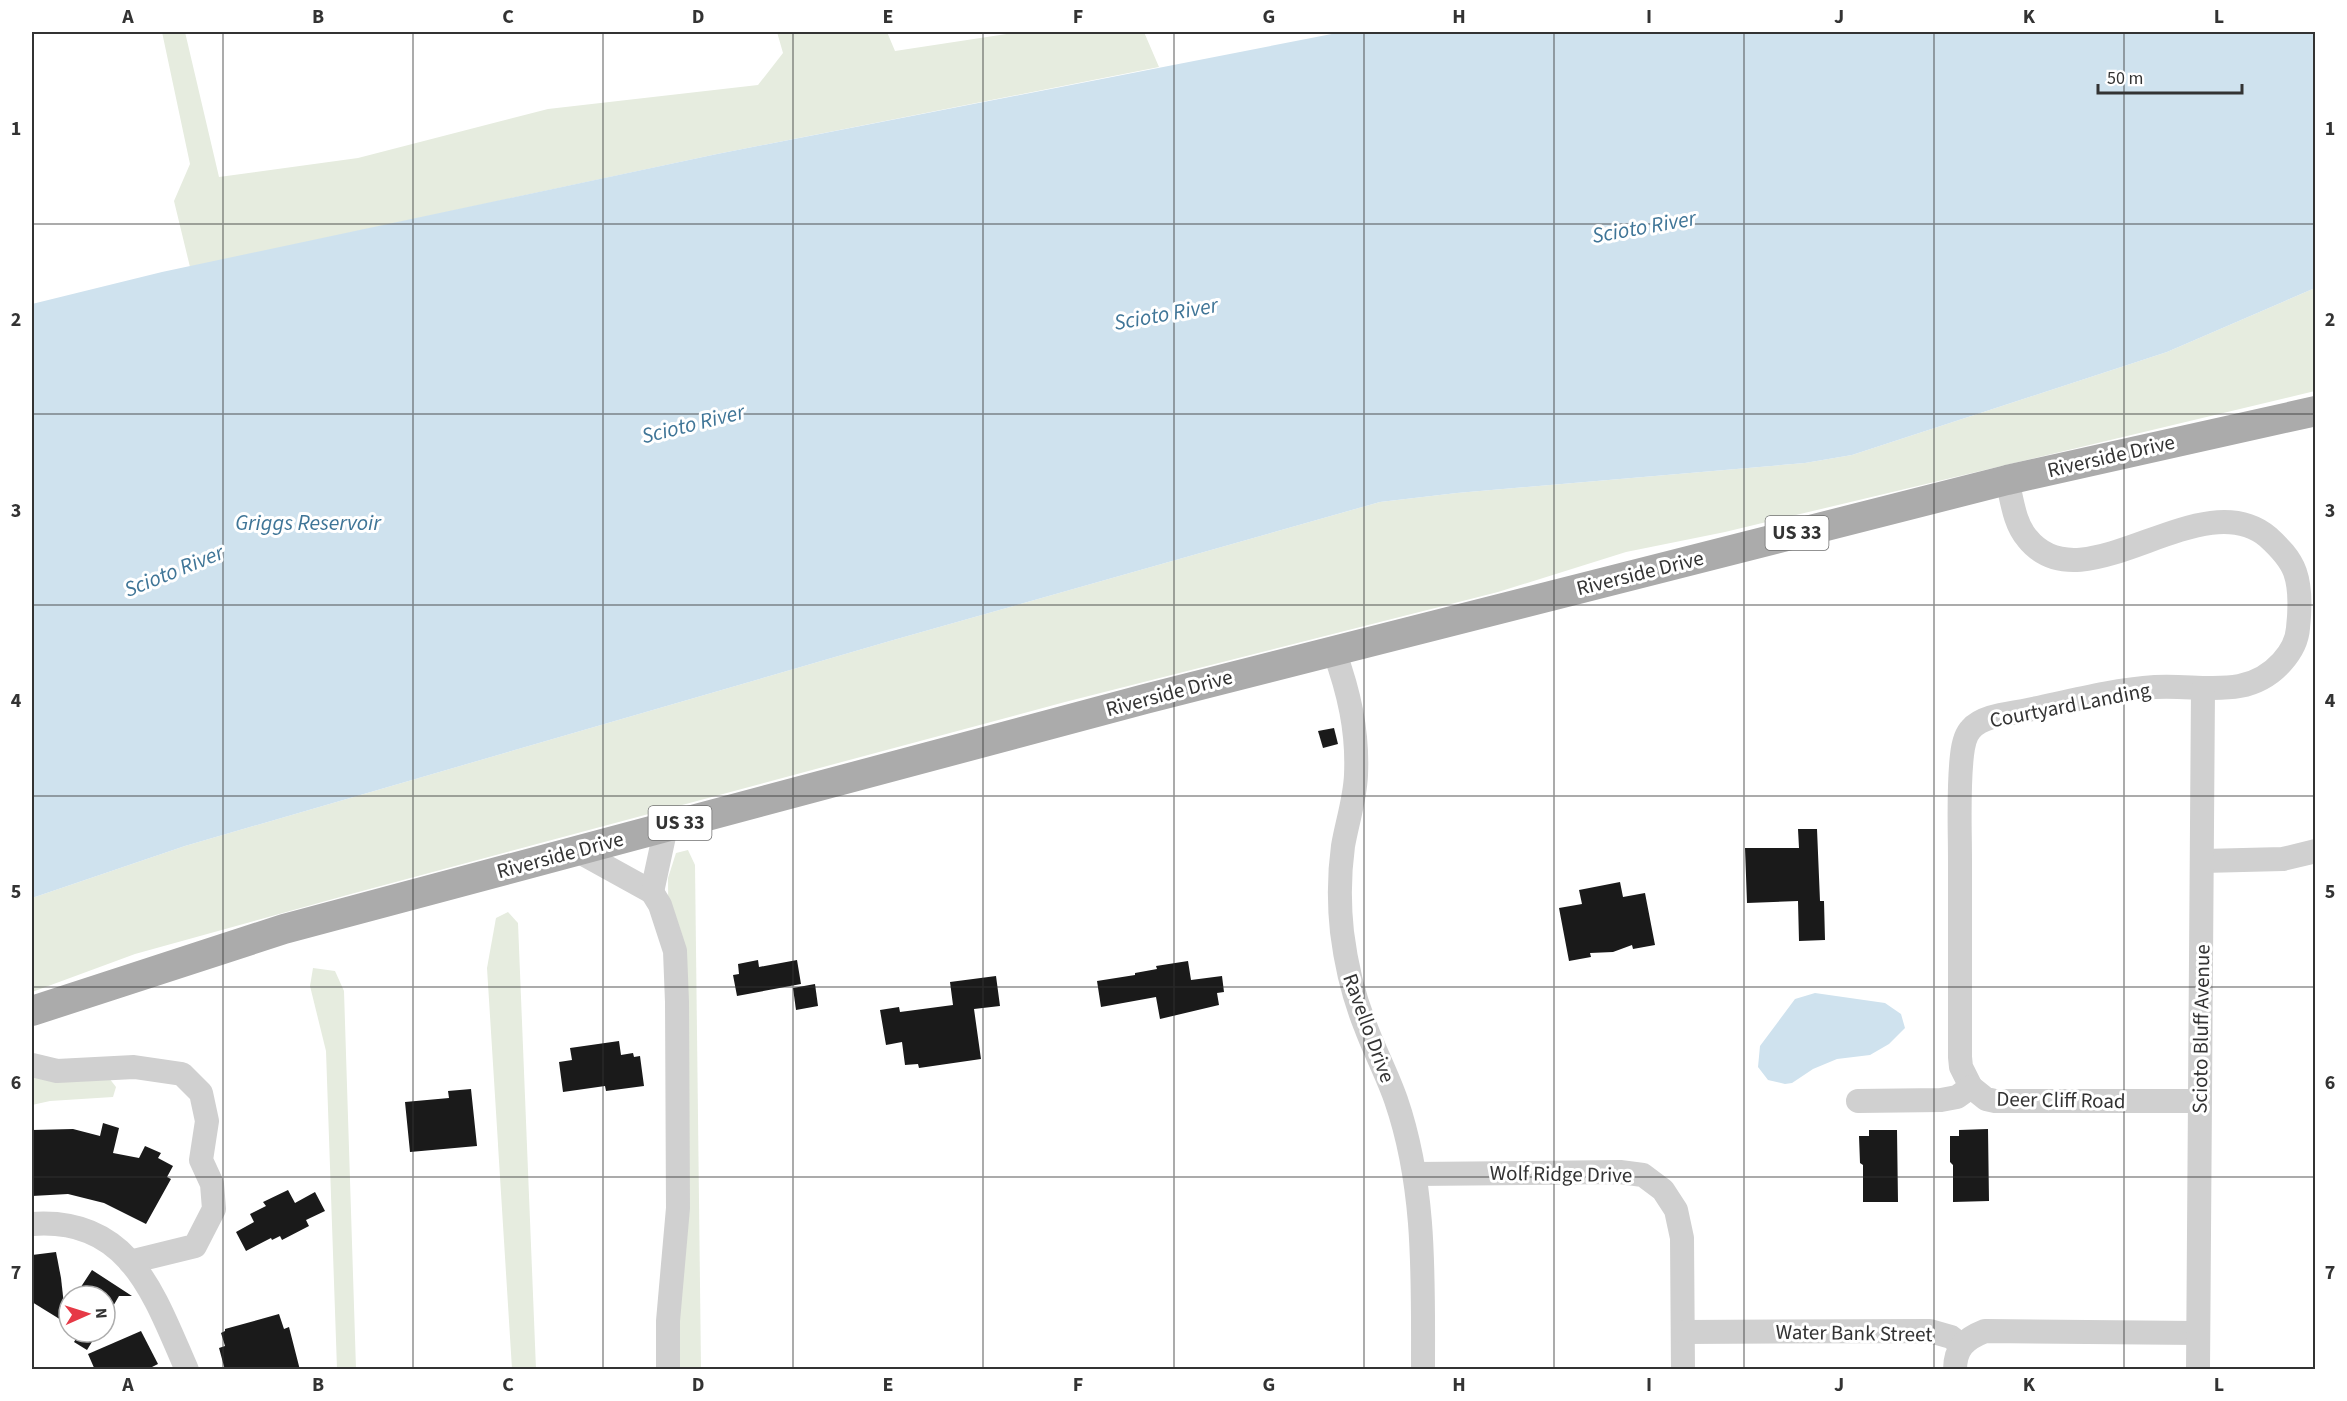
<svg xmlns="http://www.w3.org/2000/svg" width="2347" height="1401" font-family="'Source Sans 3',sans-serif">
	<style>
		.green { fill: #e6ecdf }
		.water { fill: #cfe2ee }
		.building { fill: #1a1a1a }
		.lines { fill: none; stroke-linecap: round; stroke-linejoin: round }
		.minor { stroke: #d0d0d0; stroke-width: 24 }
		.major { stroke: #ababab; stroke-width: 30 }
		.grid { fill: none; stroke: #333; stroke-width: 1.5; stroke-opacity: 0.55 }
		.labels { text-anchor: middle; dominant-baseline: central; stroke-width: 6; stroke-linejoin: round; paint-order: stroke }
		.shield { fill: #fff; stroke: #707070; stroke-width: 1.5 }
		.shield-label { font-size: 20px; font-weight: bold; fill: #333 }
		.street-label { font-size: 21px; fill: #333; stroke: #fff }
		.water-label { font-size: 22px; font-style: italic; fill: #3f7597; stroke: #fff }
		.neatline { fill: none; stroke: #333; stroke-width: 2 }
		.grid-label { font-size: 20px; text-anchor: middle; font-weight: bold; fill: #333 }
	</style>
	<rect width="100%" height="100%" fill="#fff"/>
	<g class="green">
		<path d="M162 32H185L219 177 358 158 548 109 758 85 783 53 777 32H887L895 51 1019 32H1144L1159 67 717 154 190 267 174 201 190 164Z"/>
		<path d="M2315 288V391L1725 532 1626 552 1498 592 1065 702 351 894 135 954 32 992V898L185 846 890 641 1380 502 1457 493 1805 463 1852 455 2167 352Z"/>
		<path d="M688 850 695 865 701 1369H672L668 878 676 853Z"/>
		<path d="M508 912 518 923 536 1369H512L487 968 496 918Z"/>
		<path d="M313 968 335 971 344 991 356 1369H337L326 1051 310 986Z"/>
		<path d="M32 1067 109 1078 116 1087 113 1097 50 1101 32 1105Z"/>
	</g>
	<g class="water">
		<path d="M1342 32H2315V288L2167 352 1852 455 1805 463 1457 493 1380 502 890 641 185 846 32 898V304L162 272 717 154Z"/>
		<path d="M1815 993 1885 1003 1901 1014 1905 1028 1889 1044 1870 1055 1837 1059 1813 1069 1792 1083 1785 1084 1768 1080 1758 1067 1760 1046 1795 999Z"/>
	</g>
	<g class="building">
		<path d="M1334 728 1338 744 1323 748 1318 731Z"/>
		<path d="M1798 829H1817L1820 901H1824L1825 940 1799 941 1798 901 1747 903 1745 848H1799Z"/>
		<path d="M1620 882 1623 897 1645 893 1655 945 1633 949 1632 945 1613 952 1590 953 1591 957 1569 961 1559 908 1582 904 1579 890Z"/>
		<path d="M758 960 759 967 797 960 801 984 737 996 733 975 739 974 738 964Z"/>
		<path d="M1188 961 1191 980 1222 976 1224 992 1217 993 1219 1005 1160 1019 1156 997 1101 1007 1097 981 1135 975V973L1157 969 1156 966Z"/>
		<path d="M996 976 1000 1006 974 1009 981 1059 919 1068 918 1064 905 1065 902 1042 886 1045 880 1010 899 1007 900 1012 953 1005 950 982Z"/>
		<path d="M815 984 818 1006 796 1010 793 988Z"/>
		<path d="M619 1041 621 1055 633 1053 634 1057 640 1056 644 1086 606 1091 605 1086 563 1092 559 1062 572 1060 570 1048Z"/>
		<path d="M471 1089 477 1146 410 1152 405 1102 449 1098 448 1091Z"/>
		<path d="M103 1123 119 1128 113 1153 139 1158 145 1146 161 1153 158 1158 173 1166 167 1177 171 1179 146 1224 104 1203 68 1194 32 1196V1130L73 1129 100 1136Z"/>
		<path d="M1988 1129 1989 1201 1953 1202V1165L1950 1162V1136H1959V1130Z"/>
		<path d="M1869 1130H1897L1898 1202H1863V1165L1860 1163 1859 1136H1869Z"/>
		<path d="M288 1190 295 1203 315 1192 325 1211 306 1220 309 1226 282 1240 280 1236 272 1240 271 1238 246 1251 236 1232 254 1222 250 1214 266 1206 263 1202Z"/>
		<path d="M56 1252 61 1278 66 1323 32 1302V1255Z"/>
		<path d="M92 1270 132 1296H119L105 1320V1296H75Z"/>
		<path d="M279 1314 284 1329 289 1327 300 1370H225L219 1348 225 1346 221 1333 225 1331V1329Z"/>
		<path d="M141 1331 158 1364 146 1370H95L88 1354Z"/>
		<path d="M80 1332H98L87 1350 74 1342Z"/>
	</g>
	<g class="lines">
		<g class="minor">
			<path d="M1334 651C1349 692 1358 731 1356 775 1355 799 1347 823 1343 846 1339 875 1339 904 1342 932 1346 964 1353 995 1365 1025 1374 1050 1387 1074 1396 1100 1426 1187 1423 1279 1423 1370"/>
			<path d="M576 850 652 892 666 827"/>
			<path d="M2203 861 2283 859 2316 851"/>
			<path d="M652 892 660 905 675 951 677 1002 678 1208 668 1321V1370"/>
			<path d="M32 1065 57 1071 134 1067 182 1074 201 1093 207 1121 201 1160 212 1184 214 1209 195 1246 130 1262"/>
			<path d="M1971 1087 1961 1067 1960 1057C1960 992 1960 927 1960 861 1960 826 1958 790 1962 755 1963 746 1965 735 1971 729 1982 716 2007 714 2023 711 2067 702 2111 690 2155 687 2201 684 2247 701 2282 662 2291 652 2297 642 2298 628 2300 610 2301 589 2295 572 2290 558 2279 547 2268 537 2200 480 2083 609 2027 538 2014 523 2012 499 2007 480"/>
			<path d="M1858 1101 1941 1100 1957 1097 1971 1087 1986 1099 1995 1101H2200"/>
			<path d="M1415 1174 1620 1172 1643 1175 1663 1190 1676 1210 1682 1238 1683 1370"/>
			<path d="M32 1224C130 1217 154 1295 187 1370"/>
			<path d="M1683 1332 1930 1331 1951 1337 1961 1345"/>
			<path d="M1955 1370C1955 1348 1965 1339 1985 1331L2198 1333"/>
			<path d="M2198 1370 2203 689"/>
		</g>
		<path class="major" d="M32 1011 284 929 1145 699 2007 480 2316 411"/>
	</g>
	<path class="grid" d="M223 32V1370M413 32V1370M603 32V1370M793 32V1370M983 32V1370M1174 32V1370M1364 32V1370M1554 32V1370M1744 32V1370M1934 32V1370M2124 32V1370M32 224H2316M32 414H2316M32 605H2316M32 796H2316M32 987H2316M32 1177H2316"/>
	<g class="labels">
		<g class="shield">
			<rect x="1765.5" y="516" width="63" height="34" rx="4.5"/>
			<rect x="648.5" y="806" width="63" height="34" rx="4.5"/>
		</g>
		<g class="shield-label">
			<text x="1797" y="533">US 33</text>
			<text x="680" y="823">US 33</text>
		</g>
		<g class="street-label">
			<text transform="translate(2111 456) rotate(-13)">Riverside Drive</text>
			<text transform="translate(1640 573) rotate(-14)">Riverside Drive</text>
			<text transform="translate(1169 693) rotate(-15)">Riverside Drive</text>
			<text transform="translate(2070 705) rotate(-11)">Courtyard Landing</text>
			<text transform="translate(560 855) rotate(-15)">Riverside Drive</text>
			<text transform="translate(1369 1028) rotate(70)">Ravello Drive</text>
			<text transform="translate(2201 1029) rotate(-89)">Scioto Bluff Avenue</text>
			<text transform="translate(2061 1100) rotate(1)">Deer Cliff Road</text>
			<text transform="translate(1561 1174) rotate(1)">Wolf Ridge Drive</text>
			<text transform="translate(1854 1333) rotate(1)">Water Bank Street</text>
		</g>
		<g class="water-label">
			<text transform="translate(1644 227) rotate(-10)">Scioto River</text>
			<text transform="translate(1166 314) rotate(-10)">Scioto River</text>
			<text transform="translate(693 424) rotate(-14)">Scioto River</text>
			<text x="308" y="523">Griggs Reservoir</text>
			<text transform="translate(174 571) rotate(-22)">Scioto River</text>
		</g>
	</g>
	<rect width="2347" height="1401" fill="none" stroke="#ffffff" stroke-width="66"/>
	<g transform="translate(87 1314) rotate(87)"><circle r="28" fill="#ffffff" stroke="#adadad" stroke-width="1.5"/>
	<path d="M0-4.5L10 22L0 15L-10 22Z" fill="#e63946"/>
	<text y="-9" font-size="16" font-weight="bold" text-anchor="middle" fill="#333333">N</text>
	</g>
	<path d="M2098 84v9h144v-9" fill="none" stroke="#333333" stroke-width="3"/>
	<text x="2107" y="84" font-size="18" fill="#333333" stroke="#ffffff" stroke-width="4.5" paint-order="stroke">50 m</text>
	<rect x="33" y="33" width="2281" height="1335" class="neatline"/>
	<g class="grid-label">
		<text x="128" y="23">A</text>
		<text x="318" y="23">B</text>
		<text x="508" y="23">C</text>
		<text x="698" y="23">D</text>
		<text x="888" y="23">E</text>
		<text x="1078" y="23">F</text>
		<text x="1269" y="23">G</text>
		<text x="1459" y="23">H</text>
		<text x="1649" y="23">I</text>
		<text x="1839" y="23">J</text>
		<text x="2029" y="23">K</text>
		<text x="2219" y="23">L</text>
		<text x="16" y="135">1</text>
		<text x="2330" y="135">1</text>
		<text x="16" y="326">2</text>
		<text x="2330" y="326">2</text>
		<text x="16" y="517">3</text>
		<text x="2330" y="517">3</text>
		<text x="16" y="707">4</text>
		<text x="2330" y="707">4</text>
		<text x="16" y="898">5</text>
		<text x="2330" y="898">5</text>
		<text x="16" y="1089">6</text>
		<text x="2330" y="1089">6</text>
		<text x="16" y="1279">7</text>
		<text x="2330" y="1279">7</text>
		<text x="128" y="1391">A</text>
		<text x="318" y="1391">B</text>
		<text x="508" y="1391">C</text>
		<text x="698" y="1391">D</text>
		<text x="888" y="1391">E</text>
		<text x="1078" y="1391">F</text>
		<text x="1269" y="1391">G</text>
		<text x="1459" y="1391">H</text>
		<text x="1649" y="1391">I</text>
		<text x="1839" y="1391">J</text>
		<text x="2029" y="1391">K</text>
		<text x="2219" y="1391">L</text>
	</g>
</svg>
